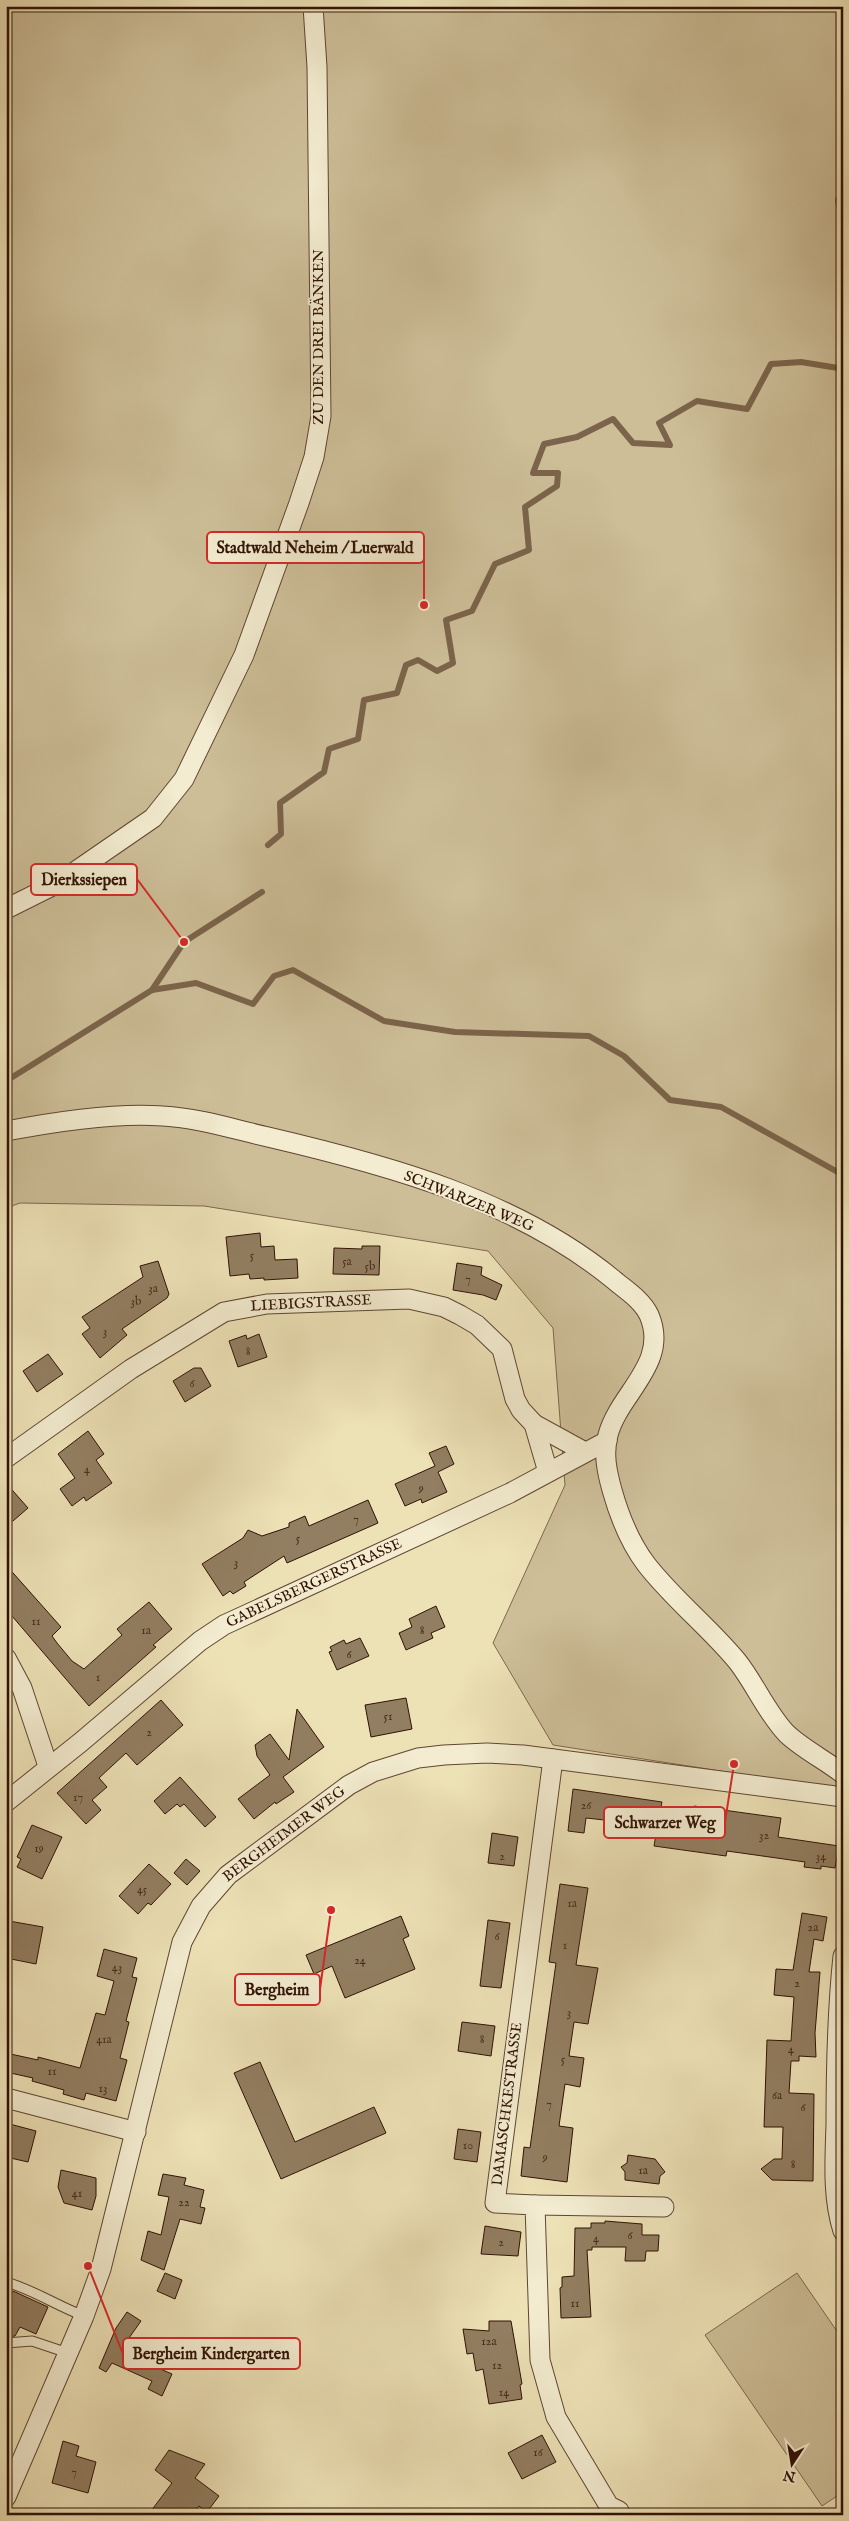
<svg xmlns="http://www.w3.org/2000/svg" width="849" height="2521" font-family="'IM FELL English',serif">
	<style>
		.green { fill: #cdbe98; stroke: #7e684e }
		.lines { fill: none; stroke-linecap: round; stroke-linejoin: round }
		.stream { stroke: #7b644b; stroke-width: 6 }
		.building { fill: #927e61; stroke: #301205 }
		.service-casing { stroke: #5f4631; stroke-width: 11 }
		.minor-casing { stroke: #5f4631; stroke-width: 21 }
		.service { stroke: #f3ecd0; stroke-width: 9 }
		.minor { stroke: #f3ecd0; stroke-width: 19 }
		.labels { text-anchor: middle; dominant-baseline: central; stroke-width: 4; stroke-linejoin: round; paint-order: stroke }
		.number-label { font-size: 12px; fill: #482d1c }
		.street-label { font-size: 15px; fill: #301205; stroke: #f3ecd0 }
		.leader { fill: none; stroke: #d62828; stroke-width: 2 }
		.callout-dot { fill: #d62828; stroke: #f3ecd0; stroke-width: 2 }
		.callout { fill: #f3ecd0; stroke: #d62828; stroke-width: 2 }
		.callout-label { font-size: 16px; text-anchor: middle; font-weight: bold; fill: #301205 }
	</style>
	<rect width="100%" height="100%" fill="#ede1b6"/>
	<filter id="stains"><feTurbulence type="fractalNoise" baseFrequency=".004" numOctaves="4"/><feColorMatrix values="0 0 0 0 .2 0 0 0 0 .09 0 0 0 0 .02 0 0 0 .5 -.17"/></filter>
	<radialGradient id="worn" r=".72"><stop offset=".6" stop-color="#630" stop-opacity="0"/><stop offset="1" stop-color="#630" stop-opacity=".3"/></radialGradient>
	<g class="green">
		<path d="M6 6H843V1790L553 1745 493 1643 565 1485 553 1328 488 1251 204 1206 20 1203 6 1208Z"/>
		<path d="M797 2273 843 2340V2492L822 2506 705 2335Z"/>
	</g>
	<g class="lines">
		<g class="stream">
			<path d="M843 194 838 200 843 226"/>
			<path d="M268 845 281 834 280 803 324 772 329 749 358 739 364 700 397 693 406 665 418 660 437 671 453 663 446 620 472 611 495 564 529 550 525 507 557 486 558 473H533L544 444 577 437 613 419 633 443 670 445 659 423 697 401 747 409 771 364 801 362 838 368 843 365"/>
			<path d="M152 990 184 942 262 892"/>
			<path d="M6 1081 152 990 196 983 253 1004 274 976 293 970 384 1021 455 1032 589 1036 624 1056 670 1100 721 1107 843 1175"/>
		</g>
	</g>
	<g class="building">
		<path d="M260 1233 261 1247 274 1246 275 1260 297 1259 298 1278 264 1280V1278L250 1279 249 1274 230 1276 226 1237Z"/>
		<path d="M362 1246H380L379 1275 333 1274 334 1248 362 1249Z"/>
		<path d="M158 1261 169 1294 167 1298 122 1329 127 1335 100 1358 82 1334 90 1328 82 1317 143 1277 140 1266Z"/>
		<path d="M457 1263 482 1267 481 1275 502 1285 496 1300 483 1295 453 1290Z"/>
		<path d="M259 1334 267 1357 238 1367 229 1341 246 1335 247 1339Z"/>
		<path d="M48 1354 63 1374 37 1392 23 1371Z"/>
		<path d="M194 1368H201L211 1386 185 1402 173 1381Z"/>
		<path d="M88 1431 104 1454 96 1460 112 1483 86 1501 84 1497 72 1506 60 1489 75 1478 58 1454Z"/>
		<path d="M446 1446 454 1464 438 1472 447 1492 422 1503 421 1499 405 1506 395 1484 435 1466 429 1453Z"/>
		<path d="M6 1483 28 1508 6 1527Z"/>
		<path d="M368 1500 378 1523 287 1563 284 1556 244 1582 246 1586 233 1594 230 1591 223 1596 202 1564 243 1538 248 1530 262 1536 289 1527V1523L305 1516 309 1526Z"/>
		<path d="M6 1565 61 1627 52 1636 57 1643 72 1661 84 1669 122 1635 117 1629 149 1602 172 1629 153 1645 156 1647 89 1706 6 1609Z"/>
		<path d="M436 1606 445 1627 431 1633 433 1638 406 1650 399 1633 412 1627 409 1619Z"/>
		<path d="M360 1638 369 1656 337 1670 329 1652 332 1651 330 1647 344 1640 346 1644Z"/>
		<path d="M406 1698 412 1729 371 1737 365 1705Z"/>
		<path d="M161 1700 183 1725 137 1765 126 1753 99 1778 107 1787 92 1800 101 1810 86 1824 57 1793Z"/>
		<path d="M297 1709 324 1747 283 1777 294 1792 276 1804 275 1802 254 1819 238 1799 270 1775 257 1756 255 1745 270 1734 289 1760Z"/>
		<path d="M180 1777 216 1817 205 1827 184 1804 180 1807 177 1804 165 1814 154 1801Z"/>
		<path d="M573 1789 662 1802 661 1807 693 1811 694 1806 781 1818 778 1837 839 1846 835 1868 821 1866V1869L804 1867 805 1862 727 1851 726 1856 654 1846 657 1828 614 1821 586 1818 584 1833 568 1831Z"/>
		<path d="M32 1825 62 1837 42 1879 17 1867 21 1859 17 1857Z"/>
		<path d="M492 1833 518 1837 514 1866 488 1863Z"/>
		<path d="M186 1859 200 1871 187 1885 174 1873Z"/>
		<path d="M149 1864 171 1884 151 1905 148 1903 138 1914 119 1896Z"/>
		<path d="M560 1884 588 1888 576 1965 598 1968 588 2024 574 2022 569 2056 584 2058 580 2087 565 2084 559 2126 573 2128 567 2182 521 2176 524 2147 530 2148 556 1963 549 1962Z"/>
		<path d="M802 1913 827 1917 823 1941 814 1939 809 1972H820L815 2033 816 2057 799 2056V2061H791L789 2093 814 2094 813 2181 772 2180 761 2169 774 2159H782L783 2127H764L767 2040 791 2041 794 1997 774 1995 776 1969 793 1970Z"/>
		<path d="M401 1916 409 1936 403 1939 415 1969 345 1998 332 1966 314 1974 306 1955Z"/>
		<path d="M488 1920 510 1923 501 1988 480 1986Z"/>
		<path d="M9 1921 43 1927 36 1964 6 1958Z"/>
		<path d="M104 1949 137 1958 132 1977 137 1978 126 2021 129 2022 120 2058 127 2060 116 2101 86 2093 84 2100 63 2094 64 2090 32 2081 33 2078 6 2072V2053L38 2060V2057L80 2068 96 2013 105 2015 114 1981 97 1976Z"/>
		<path d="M462 2022 495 2026 491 2056 458 2051Z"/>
		<path d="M260 2062 295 2142 374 2107 386 2133 281 2179 234 2073Z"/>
		<path d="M6 2123 36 2131 28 2162 6 2157Z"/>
		<path d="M458 2129 481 2132 477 2162 454 2159Z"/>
		<path d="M628 2155 655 2159 665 2172 660 2176 659 2184 625 2180V2172L621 2167 627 2163Z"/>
		<path d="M61 2170 96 2178V2196L92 2210 64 2203 58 2187Z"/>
		<path d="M163 2174 186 2178 184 2185 204 2190 200 2207 205 2208 201 2224 180 2219 164 2270 141 2260 148 2231 161 2235 169 2197 158 2195Z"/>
		<path d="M605 2221 642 2224V2235H659L658 2251H646L645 2261H625L626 2247H592V2250H587L591 2317 561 2318 560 2288 562 2287V2277L574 2276 575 2228H591V2223H605Z"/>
		<path d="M485 2226 521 2232 518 2256 481 2254Z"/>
		<path d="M165 2273 182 2280 175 2299 157 2291Z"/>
		<path d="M13 2291 48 2307 36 2334 20 2327 15 2336 6 2337V2307Z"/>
		<path d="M127 2312 141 2321 129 2338 165 2354 158 2368 172 2374 162 2396 148 2389 152 2381 112 2363 106 2372 99 2368 116 2328Z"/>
		<path d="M489 2321H511L522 2384 520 2385 522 2399 489 2404 483 2369 476 2371 473 2353 467 2354 463 2329 489 2331Z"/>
		<path d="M542 2435 556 2462 522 2479 508 2453Z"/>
		<path d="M63 2441 79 2446 76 2456 96 2462 88 2493 52 2483Z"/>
		<path d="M169 2450 205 2464 195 2478 219 2496 207 2512 199 2506 192 2515H148L172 2483 155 2470Z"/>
	</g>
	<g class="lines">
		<g class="service-casing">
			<g id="service">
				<path d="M6 2282C34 2290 57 2306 84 2316"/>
				<path d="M6 2343 32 2341 68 2353"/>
			</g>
		</g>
		<g class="minor-casing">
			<g id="minor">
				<path d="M6 909 60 882 153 818 184 779 244 655 299 503 314 457 321 416 317 67 313 6"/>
				<path d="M6 1131C53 1122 115 1112 163 1116 198 1118 233 1129 268 1137 388 1165 517 1200 614 1280 626 1290 642 1300 649 1315 670 1363 619 1393 608 1435 603 1454 607 1472 612 1490 619 1515 631 1544 646 1564 673 1599 709 1627 737 1661 754 1682 768 1715 787 1734 803 1749 825 1760 843 1774"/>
				<path d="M534 1424 585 1452"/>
				<path d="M6 1458 131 1369 224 1312 267 1304 409 1299 444 1307 460 1315 477 1325 502 1349 515 1399 521 1410 534 1424 548 1472"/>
				<path d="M6 1658 22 1688 48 1766"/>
				<path d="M553 1759 495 2203 535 2205 540 2360 556 2417 609 2506 619 2511"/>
				<path d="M6 1802 81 1742 200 1641 224 1625 510 1493 607 1441"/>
				<path d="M843 1956C837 2012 836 2068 836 2124 835 2159 832 2197 843 2231"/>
				<path d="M6 2098 136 2132"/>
				<path d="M535 2205 664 2207"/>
				<path d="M6 2497 84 2316 101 2269 182 1942 201 1906 228 1875 349 1785 373 1772 418 1758 444 1755 487 1753 523 1755 843 1797"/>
			</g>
		</g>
		<use href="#service" class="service"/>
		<use href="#minor" class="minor"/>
	</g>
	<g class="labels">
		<g class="number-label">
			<text x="252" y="1255">5</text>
			<text x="347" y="1261">5a</text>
			<text x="370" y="1266">5b</text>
			<text x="468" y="1279">7</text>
			<text x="153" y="1288">3a</text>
			<text x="136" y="1301">3b</text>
			<text x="105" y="1331">3</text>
			<text x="248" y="1351">8</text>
			<text x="192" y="1383">6</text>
			<text x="87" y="1469">4</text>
			<text x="421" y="1488">9</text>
			<text x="356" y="1519">7</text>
			<text x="298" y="1538">5</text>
			<text x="236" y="1562">3</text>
			<text x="36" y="1621">11</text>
			<text x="146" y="1630">1a</text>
			<text x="422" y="1630">8</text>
			<text x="349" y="1654">6</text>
			<text x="98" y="1677">1</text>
			<text x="388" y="1716">51</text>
			<text x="149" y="1732">2</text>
			<text x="78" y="1797">17</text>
			<text x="586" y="1805">26</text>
			<text x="764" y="1835">32</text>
			<text x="39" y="1848">19</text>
			<text x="502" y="1856">2</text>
			<text x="821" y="1856">34</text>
			<text x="142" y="1889">45</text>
			<text x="572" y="1903">1a</text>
			<text x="813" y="1927">2a</text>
			<text x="497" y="1936">6</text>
			<text x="565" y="1945">1</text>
			<text x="360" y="1960">24</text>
			<text x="117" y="1967">43</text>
			<text x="797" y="1983">2</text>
			<text x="569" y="2012">3</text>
			<text x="104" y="2039">41a</text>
			<text x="482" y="2039">8</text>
			<text x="791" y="2049">4</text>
			<text x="563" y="2059">5</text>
			<text x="52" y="2071">11</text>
			<text x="103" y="2088">13</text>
			<text x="777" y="2095">6a</text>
			<text x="549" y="2104">7</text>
			<text x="803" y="2107">6</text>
			<text x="468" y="2145">10</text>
			<text x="545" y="2157">9</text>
			<text x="793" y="2164">8</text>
			<text x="643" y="2170">1a</text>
			<text x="77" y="2193">41</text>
			<text x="184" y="2202">22</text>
			<text x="630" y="2235">6</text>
			<text x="596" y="2238">4</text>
			<text x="501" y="2242">2</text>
			<text x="575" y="2303">11</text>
			<text x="489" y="2341">12a</text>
			<text x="497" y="2365">12</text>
			<text x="504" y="2392">14</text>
			<text x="538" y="2452">16</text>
			<text x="74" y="2472">7</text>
		</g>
		<g class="street-label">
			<text transform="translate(318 337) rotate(-90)">ZU DEN DREI BÄNKEN</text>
			<text transform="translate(469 1201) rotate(22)">SCHWARZER WEG</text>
			<text transform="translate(311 1303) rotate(-3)">LIEBIGSTRASSE</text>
			<text transform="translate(314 1583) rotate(-25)">GABELSBERGERSTRASSE</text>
			<text transform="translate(284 1834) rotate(-37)">BERGHEIMER WEG</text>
			<text transform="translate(507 2104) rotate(-83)">DAMASCHKESTRASSE</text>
		</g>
	</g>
	<path class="leader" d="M424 605L424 548M184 942L137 879M734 1764L725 1822M331 1910L320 1989M88 2266L123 2354"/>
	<g class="callout-dot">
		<circle cx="424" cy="605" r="5"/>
		<circle cx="184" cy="942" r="5"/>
		<circle cx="734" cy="1764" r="5"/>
		<circle cx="331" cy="1910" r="5"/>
		<circle cx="88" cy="2266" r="5"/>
	</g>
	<g class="callout">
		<rect x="207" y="532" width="217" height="31" rx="5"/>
		<rect x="31" y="864" width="106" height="31" rx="5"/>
		<rect x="604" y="1807" width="121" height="31" rx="5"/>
		<rect x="235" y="1974" width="85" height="31" rx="5"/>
		<rect x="123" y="2338" width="177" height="31" rx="5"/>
	</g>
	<g class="callout-label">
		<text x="315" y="553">Stadtwald Neheim / Luerwald</text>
		<text x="84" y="885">Dierkssiepen</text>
		<text x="665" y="1828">Schwarzer Weg</text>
		<text x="277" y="1995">Bergheim</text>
		<text x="211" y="2359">Bergheim Kindergarten</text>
	</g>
	<rect width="849" height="2521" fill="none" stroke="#ede1b6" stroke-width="25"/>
	<rect x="8" y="8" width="834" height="2506" fill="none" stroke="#301205" stroke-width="2.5"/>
	<rect x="12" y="12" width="824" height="2496" fill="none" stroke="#301205"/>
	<g transform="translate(792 2464) rotate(192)" stroke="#f3ecd0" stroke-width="4" paint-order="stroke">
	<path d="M0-4L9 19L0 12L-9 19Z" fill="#301205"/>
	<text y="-8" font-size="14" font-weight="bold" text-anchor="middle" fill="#301205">N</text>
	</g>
	<rect width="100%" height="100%" filter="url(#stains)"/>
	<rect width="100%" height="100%" fill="url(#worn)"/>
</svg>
